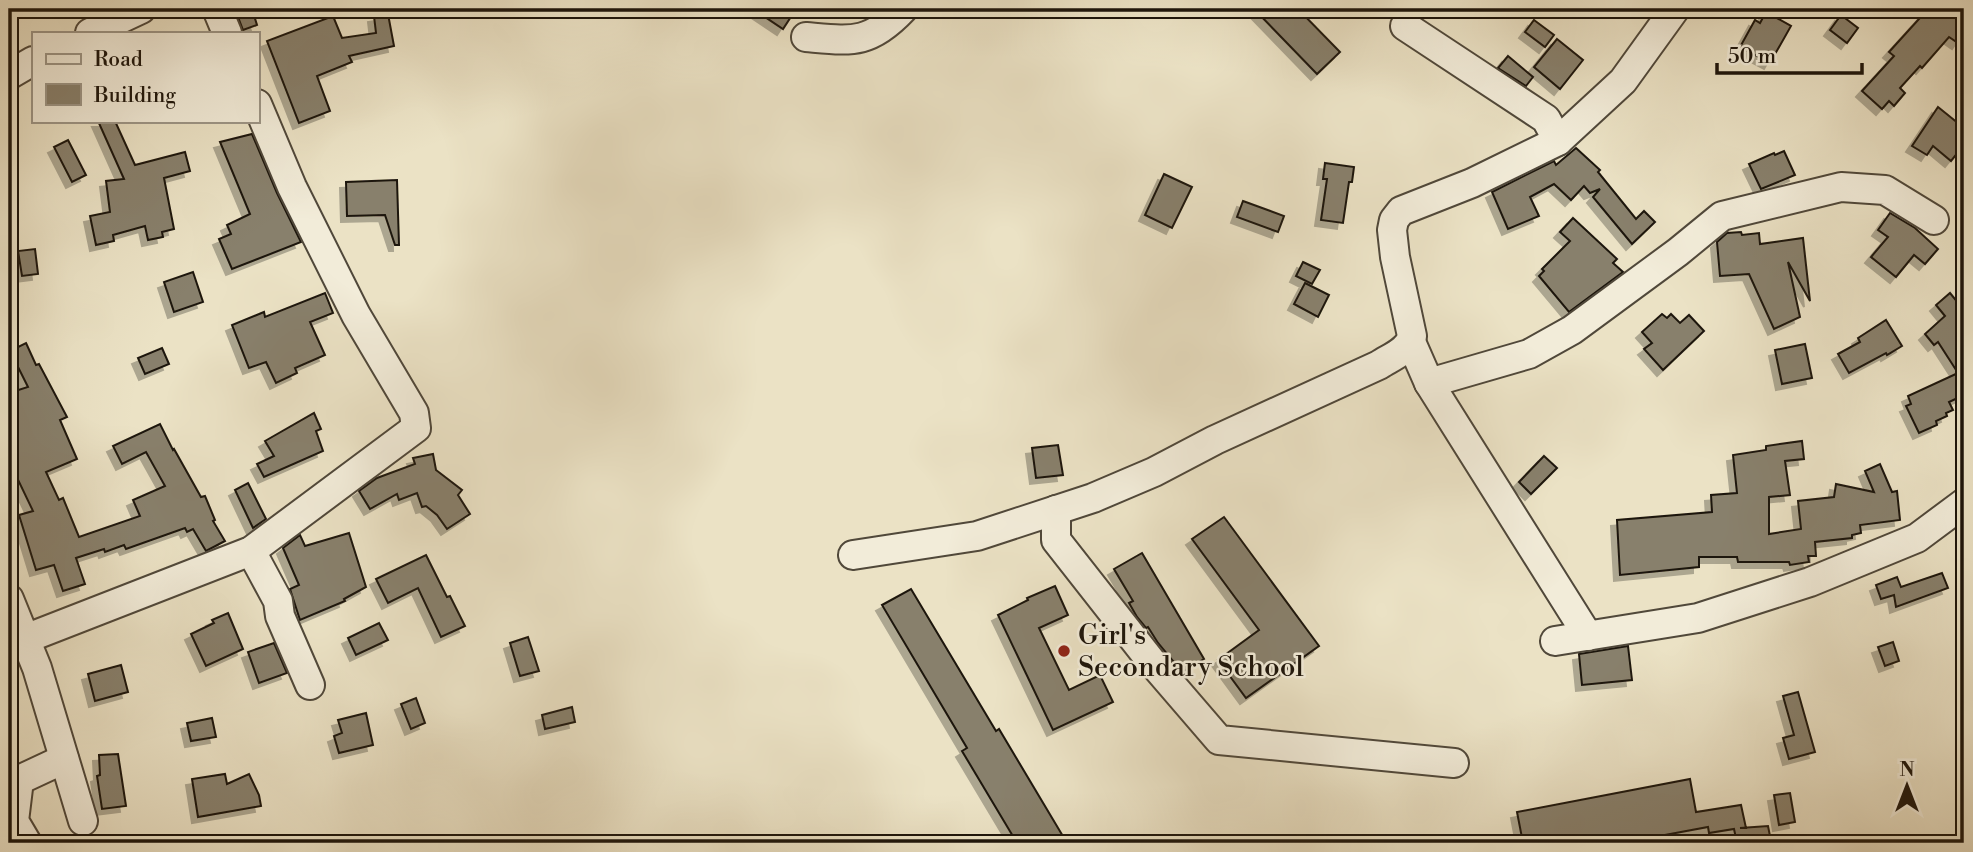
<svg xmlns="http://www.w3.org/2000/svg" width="1973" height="852" font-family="'Libre Bodoni',serif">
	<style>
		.building { fill: #88806c; stroke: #1d150b; stroke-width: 2; filter: url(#shadow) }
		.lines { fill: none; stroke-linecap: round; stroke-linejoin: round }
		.minor-casing { stroke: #50483a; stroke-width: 32 }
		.minor { stroke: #f2ecd9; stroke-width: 28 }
		.poi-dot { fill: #8f2418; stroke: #f2ecd9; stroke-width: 2.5 }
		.labels { text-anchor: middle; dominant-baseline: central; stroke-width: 5; stroke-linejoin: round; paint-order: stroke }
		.poi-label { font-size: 28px; fill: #1d150b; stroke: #f2ecd9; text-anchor: start }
	</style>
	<defs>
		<filter id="shadow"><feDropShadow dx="-6" dy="6" stdDeviation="0" flood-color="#0004"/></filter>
	</defs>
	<rect width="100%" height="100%" fill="#ebe2c5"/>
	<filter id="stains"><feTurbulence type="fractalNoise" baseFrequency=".00286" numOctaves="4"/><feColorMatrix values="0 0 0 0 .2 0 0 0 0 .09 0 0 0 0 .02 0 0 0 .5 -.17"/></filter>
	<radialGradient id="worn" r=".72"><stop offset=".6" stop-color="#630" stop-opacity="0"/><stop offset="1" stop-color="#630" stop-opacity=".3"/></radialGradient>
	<g class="building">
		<path d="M235 9H252L257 25 243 30Z"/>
		<path d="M753 9H796L783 29Z"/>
		<path d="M1254 9H1298L1340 52 1317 74Z"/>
		<path d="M1928 9H1964V34L1958 43 1949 37 1922 68 1920 66 1900 88 1905 93 1894 106 1889 101 1882 109 1862 91 1894 56 1889 52Z"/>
		<path d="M1766 12 1791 26 1770 63 1740 47 1755 20 1760 23Z"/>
		<path d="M388 14 394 46 349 56 352 62 317 76 330 111 299 123 267 41 333 16 342 38 376 33 374 16Z"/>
		<path d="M1841 15 1858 28 1847 43 1830 30Z"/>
		<path d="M1534 20 1554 35 1545 47 1525 32Z"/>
		<path d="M1557 39 1583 60 1560 89 1534 67Z"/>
		<path d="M1508 56 1533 77 1526 86 1498 68Z"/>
		<path d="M1938 107 1964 128V145L1951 161 1933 146 1927 155 1912 146Z"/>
		<path d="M98 121H115L135 165 185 152 190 171 164 178 174 229 162 232 163 237 148 240 145 226 113 235 114 241 96 245 90 216 110 212 106 181 124 179Z"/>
		<path d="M252 134 277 193 301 242 232 269 219 239 231 234 227 225 250 214 220 142Z"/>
		<path d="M68 140 86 175 72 182 54 147Z"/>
		<path d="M1576 148 1600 170 1598 172 1636 219 1644 211 1655 222 1632 244 1593 197 1600 189 1590 193 1584 186 1571 200 1554 184 1530 197 1539 216 1508 229 1492 192 1554 161 1556 165Z"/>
		<path d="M1784 151 1795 175 1761 189 1749 164 1774 153 1775 155Z"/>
		<path d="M1325 163 1354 167 1352 182H1349L1343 223 1321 220 1327 179H1323Z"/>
		<path d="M1164 174 1192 187 1172 228 1145 215Z"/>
		<path d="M397 180 399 245H395L385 215 347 216 346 182Z"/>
		<path d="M1243 201 1284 216 1278 232 1237 217Z"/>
		<path d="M1890 213 1915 228 1938 249 1925 264 1914 255 1896 277 1871 257 1888 237 1878 230Z"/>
		<path d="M1573 218 1617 259 1613 263 1623 272 1569 312 1539 276 1544 271 1542 269 1570 241 1560 232Z"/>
		<path d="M1741 232 1742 235 1759 233 1760 244 1803 238 1810 301 1788 262 1800 317 1774 329 1749 274 1720 276 1717 242 1727 233Z"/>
		<path d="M35 249 38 274 22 276 18 251Z"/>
		<path d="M1303 262 1320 270 1312 284 1296 276Z"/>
		<path d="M193 272 203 302 174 312 164 282Z"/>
		<path d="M1305 283 1329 295 1318 317 1294 304Z"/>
		<path d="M325 293 333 313 310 322 325 355 295 368 297 373 276 383 266 362 249 368 232 325 264 312 265 317Z"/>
		<path d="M1950 293 1964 310V395L1949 402 1953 410 1946 413 1947 416 1936 421 1937 425 1919 433 1906 406 1911 404 1908 396 1958 373 1938 342 1934 345 1925 334 1945 316 1936 305Z"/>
		<path d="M1662 314 1667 318 1671 314 1680 323 1689 315 1704 331 1663 370 1644 349 1652 343 1642 332Z"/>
		<path d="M1886 320 1902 346 1887 355 1886 353 1849 373 1838 354 1860 342 1858 338Z"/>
		<path d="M26 343 36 365 39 364 67 417 60 420 77 459 46 472 59 500 63 498 79 537 140 516 133 500 165 486 146 452 122 464 113 446 160 424 173 450 174 449 201 497 205 496 215 520 213 521 225 541 206 551 193 529 187 532 185 528 126 549 124 545 105 552 104 549 76 558 85 584 63 591 54 565 36 570 19 515 33 511 9 461V393L28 387 10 351Z"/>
		<path d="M1805 344 1812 378 1782 384 1775 350Z"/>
		<path d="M162 348 169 364 145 374 138 358Z"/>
		<path d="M314 413 321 429 316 431 323 451 264 477 257 464 274 456 265 441Z"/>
		<path d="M1802 441 1804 459 1785 461 1790 495 1769 497V534L1801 529 1798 501 1834 497 1836 484 1874 492 1865 471 1880 464 1892 492 1897 491 1900 520 1860 525 1861 533 1852 535V538L1815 542 1816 556H1808L1809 562 1790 565 1789 562H1738L1737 557H1699V567L1620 575 1617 520 1712 512 1711 495 1737 493 1733 455 1766 450V446Z"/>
		<path d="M1058 445 1063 475 1036 478 1032 448Z"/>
		<path d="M433 454 436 470 462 490 458 495 470 514 447 529 437 515 426 506 422 507 417 493 399 500 397 494 370 509 359 491 377 478 415 464 413 458Z"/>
		<path d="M1544 456 1557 468 1531 494 1519 482Z"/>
		<path d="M248 483 266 519 253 528 235 490Z"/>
		<path d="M1224 517 1319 646 1246 698 1218 660 1259 630 1192 539Z"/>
		<path d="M349 533 366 587 344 599 345 601 300 620 290 589 299 585 283 548 300 535 305 546Z"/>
		<path d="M1142 553 1204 659 1182 672 1158 643 1148 627 1146 628 1137 617 1129 603 1133 601 1114 569Z"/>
		<path d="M426 555 447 597 450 596 465 626 441 637 418 588 388 603 376 579Z"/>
		<path d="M1942 573 1948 588 1896 607 1894 595 1881 599 1876 585 1897 577 1901 587Z"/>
		<path d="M1055 586 1068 615 1039 628 1069 690 1100 675 1113 702 1053 730 998 615 1028 600 1027 598Z"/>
		<path d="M911 589 996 731 999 729 1067 843H1017L962 751 967 748 882 605Z"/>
		<path d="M228 613 243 649 206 666 191 634 214 623 212 620Z"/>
		<path d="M379 623 388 640 356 655 348 638Z"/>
		<path d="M528 637 539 671 520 676 510 643Z"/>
		<path d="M1893 642 1899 661 1885 666 1878 647Z"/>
		<path d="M274 643 287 673 259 683 248 652Z"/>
		<path d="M1628 646 1632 680 1582 685 1579 654Z"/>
		<path d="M121 665 128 692 95 701 88 674Z"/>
		<path d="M1798 692 1815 752 1789 759 1783 738 1794 735 1783 696Z"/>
		<path d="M416 698 425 723 411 729 401 704Z"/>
		<path d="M572 707 575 722 545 729 542 715Z"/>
		<path d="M366 713 373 745 339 753 334 736 342 733 338 720Z"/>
		<path d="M212 718 216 737 191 741 187 723Z"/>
		<path d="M118 754 126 806 102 809 97 776 100 775 99 755Z"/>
		<path d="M225 774 227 784 249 774 259 795 261 806 198 817 192 779Z"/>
		<path d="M1690 779 1696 812 1741 805 1746 828H1740L1768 826 1771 841 1756 843H1737L1734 829 1709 833 1708 827 1622 843H1523L1517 812Z"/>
		<path d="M1790 793 1795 822 1779 825 1774 795Z"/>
	</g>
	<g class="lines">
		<g class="minor-casing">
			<g id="minor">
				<path d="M217 9 227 33"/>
				<path d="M1405 26 1546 119 1558 141"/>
				<path d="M90 33 141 9"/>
				<path d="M806 37C852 41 869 45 903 9"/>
				<path d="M9 75 33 61"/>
				<path d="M1411 342 1429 383 1588 636"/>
				<path d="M1429 383 1529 354 1572 330 1678 252 1722 216 1841 187 1885 190 1934 220"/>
				<path d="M1056 510V540L1151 661 1219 740 1454 763"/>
				<path d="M251 551 278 601 280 616 310 685"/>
				<path d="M853 555 977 536 1093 498 1154 472 1215 440 1379 365C1391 357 1409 351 1412 336L1395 257 1392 230 1394 220 1401 211 1472 183 1558 141 1623 81 1675 9"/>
				<path d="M9 599 37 668 83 821"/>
				<path d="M25 639 251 551 416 428 414 413 356 315 292 187 257 104"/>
				<path d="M1555 641 1698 618 1810 582 1917 538 1964 503"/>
				<path d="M27 843 14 821 19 780 64 759"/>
			</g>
		</g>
		<use href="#minor" class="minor"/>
	</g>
	<circle class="poi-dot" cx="1064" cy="651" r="7"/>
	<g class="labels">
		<g class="poi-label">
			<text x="1078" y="635">Girl's<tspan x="1078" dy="32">Secondary School</tspan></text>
		</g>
	</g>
	<rect width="1973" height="852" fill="none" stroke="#ebe2c5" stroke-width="35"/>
	<rect x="10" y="10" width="1952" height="831" fill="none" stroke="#1d150b" stroke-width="3.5"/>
	<rect x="18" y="18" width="1938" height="817" fill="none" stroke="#1d150b" stroke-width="2"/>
	<rect x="32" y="32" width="228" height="91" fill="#f2ecd9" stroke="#9d9687" stroke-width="2"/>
	<rect x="46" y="54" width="35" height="10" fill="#f2ecd9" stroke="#9d9687" stroke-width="2"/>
	<text x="94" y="66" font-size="21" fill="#1d150b">Road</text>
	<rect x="46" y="84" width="35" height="21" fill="#88806c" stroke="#9d9687" stroke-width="2"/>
	<text x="94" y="102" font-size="21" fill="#1d150b">Building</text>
	<g transform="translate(1907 786)" stroke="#f2ecd9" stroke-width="5" paint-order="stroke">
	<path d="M0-5L12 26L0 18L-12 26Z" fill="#1d150b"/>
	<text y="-10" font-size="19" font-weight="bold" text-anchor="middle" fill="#1d150b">N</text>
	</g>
	<path d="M1717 63v10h145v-10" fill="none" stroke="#1d150b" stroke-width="3.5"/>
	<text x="1728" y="63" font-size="21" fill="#1d150b" stroke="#f2ecd9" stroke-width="5" paint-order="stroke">50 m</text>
	<rect width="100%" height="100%" filter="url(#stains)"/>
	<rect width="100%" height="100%" fill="url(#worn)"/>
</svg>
